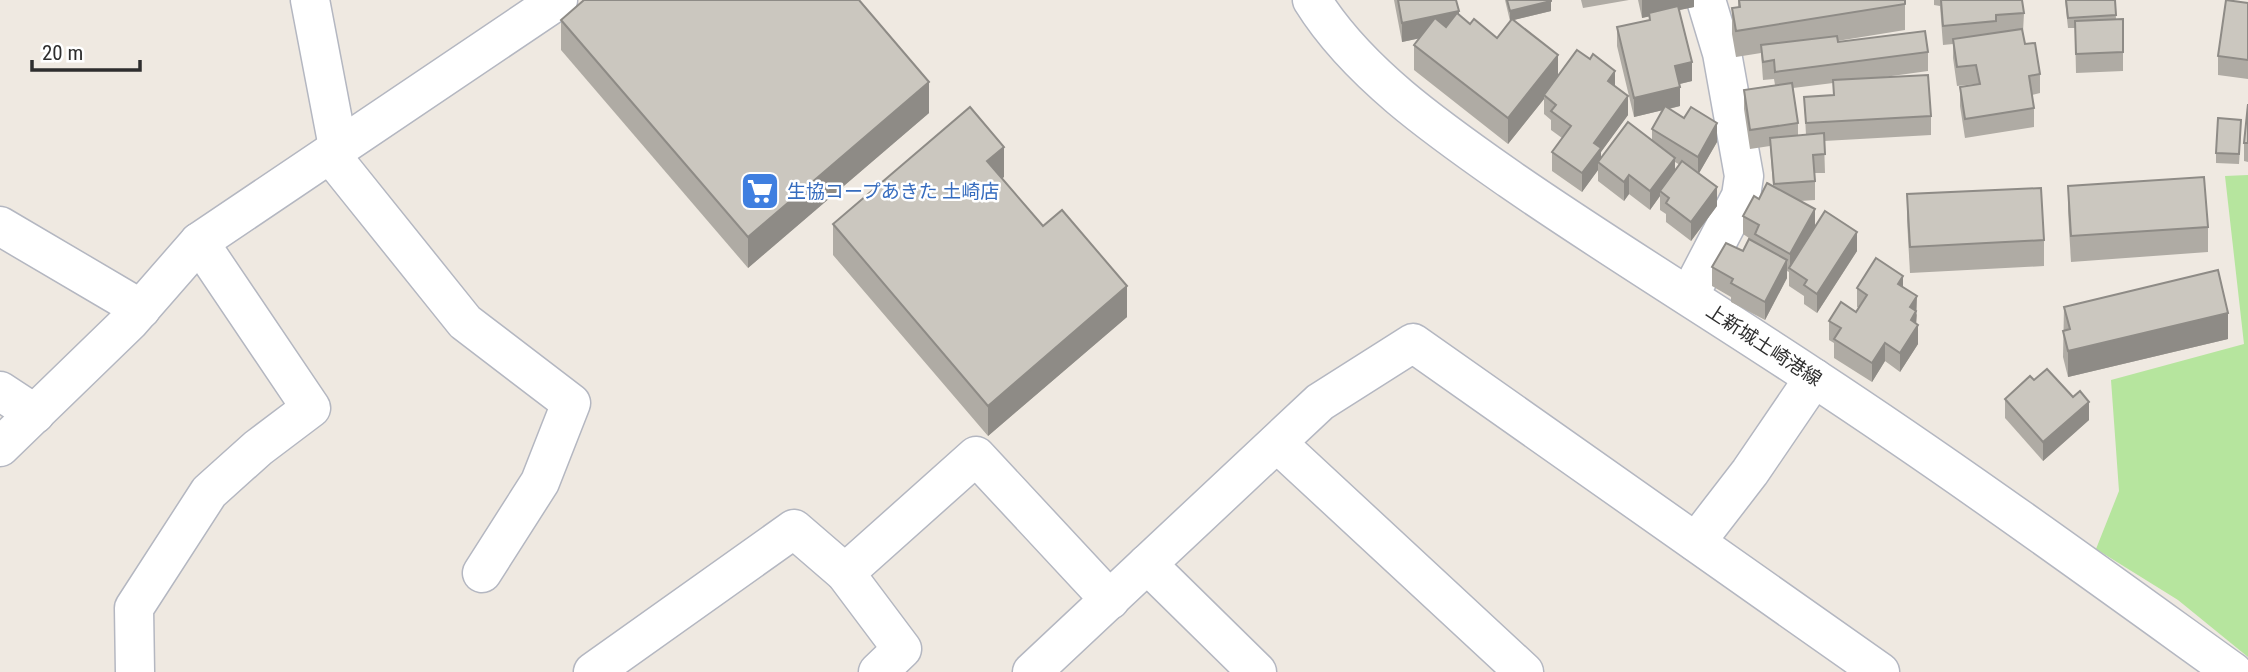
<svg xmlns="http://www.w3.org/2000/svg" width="2248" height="672" font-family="'Roboto Condensed','Noto Sans JP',sans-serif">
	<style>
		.green { fill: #b6e59e }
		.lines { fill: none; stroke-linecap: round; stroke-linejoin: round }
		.minor-casing { stroke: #b4b7c1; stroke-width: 41 }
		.tertiary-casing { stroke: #b4b7c1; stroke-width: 41 }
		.secondary-casing { stroke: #b4b7c1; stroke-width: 41 }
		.minor { stroke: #fff; stroke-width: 38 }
		.tertiary { stroke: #fff; stroke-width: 38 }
		.secondary { stroke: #fff; stroke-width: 38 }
		.wall { fill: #afaba4; fill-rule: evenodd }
		.shaded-wall { fill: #8e8b86 }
		.building { fill: #cbc7bf; stroke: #8e8b86; stroke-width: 2 }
		.labels { text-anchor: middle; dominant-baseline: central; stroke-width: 5; stroke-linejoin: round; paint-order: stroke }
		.shop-label { font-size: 19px; fill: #366cbe; stroke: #fff; text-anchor: start }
		.street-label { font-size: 19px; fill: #2e2e2e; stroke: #fff }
	</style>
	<rect width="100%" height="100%" fill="#efe9e1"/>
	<path class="green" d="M2248 175V657L2178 600 2096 549 2119 491 2111 380 2244 344 2225 176Z"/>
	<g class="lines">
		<g class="minor-casing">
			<g id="minor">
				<path d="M310 0 338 147"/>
				<path d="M330 154 465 322 571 403 540 482 482 573"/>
				<path d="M0 226 141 309"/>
				<path d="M1689 296 1741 196 1744 176 1722 53 1706 0"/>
				<path d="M0 391 35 414"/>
				<path d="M1277 443 1524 672"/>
				<path d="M0 447 130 321 199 242 558 0"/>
				<path d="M1147 564 1257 672"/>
				<path d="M845 573 976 456 1110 600"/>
				<path d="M135 672 134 608 209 492 258 448 311 408 199 242"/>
				<path d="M593 672 794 529 845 573 902 649 878 672"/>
				<path d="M1032 672 1320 402 1413 343 1880 672"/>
			</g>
		</g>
		<g class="tertiary-casing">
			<path id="tertiary" d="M1696 542 1750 472 1814 378"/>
		</g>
		<g class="secondary-casing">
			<path id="secondary" d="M1312 0C1358 74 1441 131 1511 180 1611 249 1713 311 1814 378 1957 472 2094 572 2233 672"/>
		</g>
		<use href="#minor" class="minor"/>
		<use href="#tertiary" class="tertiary"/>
		<use href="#secondary" class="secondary"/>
	</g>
	<g class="wall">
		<path d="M1394 0H1456L1459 15 1470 24 1497 38 1511 20 1510 21 1505 0H1551V11L1513 20 1558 76 1615 86 1628 115 1601 152V158L1652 140V129L1663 110 1634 117 1617 46V27L1649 20V16L1642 18 1638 0H1694V7L1679 10 1692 81 1680 84V106L1669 109 1717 142 1699 173 1717 206 1691 241 1666 222V214L1660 210V196L1650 210 1629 194 1624 201 1598 181V170L1582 192 1552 171V152L1562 138 1551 130V120L1544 114V99L1508 144 1414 70V45L1420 38 1402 42ZM1675 162 1680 165 1675 172Z"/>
		<path d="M1581 0H1629L1583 8Z"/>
		<path d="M1738 0H1905V30L1837 41 1838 42 1928 52V71L1877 78 1931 116V135L1824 141 1825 173H1815V200L1800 201 1815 227 1857 251 1817 313 1804 304V296L1789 286V272L1787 271V278L1765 320 1731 302V297L1712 286V267L1743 251 1755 242 1743 234V216L1773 186 1770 146 1750 149 1744 109V90L1775 85 1774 79 1763 80 1761 53 1736 57 1732 34V8L1738 7ZM1833 83V95L1804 97 1806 135H1798V123L1793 88Z"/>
		<path d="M1934 0H2022L2024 13 2023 32 2025 44 2040 74V93L2032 95 2034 108V127L1965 138 1960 106V87L1977 85 1976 84 1957 86 1953 58V44L1943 45 1940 6 1934 5Z"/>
		<path d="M2065 0H2115L2116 19H2123V71L2076 73 2075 28H2068Z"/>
		<path d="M2248 3V79L2218 75V56Z"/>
		<path d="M561 20 929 113 748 268 561 50Z"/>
		<path d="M2248 104V162L2244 161V143Z"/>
		<path d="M2241 130 2239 164 2216 163V153Z"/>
		<path d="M1004 177 1002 178 1043 226 1127 317 988 436 833 255V224Z"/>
		<path d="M2068 186 2208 227V252L2071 262 2068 211Z"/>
		<path d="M1907 194 2044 240V266L1910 273 1907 220Z"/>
		<path d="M1903 287 1917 315 1916 324 1918 344 1900 372 1885 361 1872 382 1834 358V343L1829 340V321L1856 312 1859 308 1857 307V288Z"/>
		<path d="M2064 307 2228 339 2068 377 2063 357Z"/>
		<path d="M2034 380 2089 420 2043 461 2005 418V399Z"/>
	</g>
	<g class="shaded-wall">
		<path d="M1642 0H1694V7L1642 18Z"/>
		<path d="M1551 1V11L1510 21V11Z"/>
		<path d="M1459 11V30L1402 42V23Z"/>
		<path d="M1558 55V81L1544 95V99L1508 144V118Z"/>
		<path d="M1692 62V81L1675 85V66Z"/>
		<path d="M1615 71V90L1608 81Z"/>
		<path d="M929 82V113L748 268V237Z"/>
		<path d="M1680 87V106L1634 117V98Z"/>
		<path d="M1628 96V115L1601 152V164L1598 162V170L1582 192V173L1594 143Z"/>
		<path d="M1717 123V142L1698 175V157Z"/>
		<path d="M1004 147V177L987 191V161Z"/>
		<path d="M1675 158V176L1660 191V196L1650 210V191Z"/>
		<path d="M1629 175V194L1624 201V182Z"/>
		<path d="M1717 187V206L1691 241V222Z"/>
		<path d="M1815 209V228L1790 268V254Z"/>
		<path d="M1857 232V251L1817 313V294Z"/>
		<path d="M1787 260V278L1765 320V302Z"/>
		<path d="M1903 276V295L1898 284Z"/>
		<path d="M1127 286V317L988 436V406Z"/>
		<path d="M1917 296 1916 328 1918 325V344L1900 372V353L1910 307Z"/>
		<path d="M2228 313V339L2068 377V351Z"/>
		<path d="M1885 343V361L1872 382V363Z"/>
		<path d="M2089 402V420L2043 461V442Z"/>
	</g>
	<g class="building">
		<path d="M584 0H859L929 82 748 237 561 20Z"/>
		<path d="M1398 0H1456L1459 11 1402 23Z"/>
		<path d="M1507 0H1551V1L1510 11Z"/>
		<path d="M1739 0H1905V4L1736 31 1732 8 1740 7Z"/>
		<path d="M1941 0H2022L2024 13 1996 15V21L1943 26Z"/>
		<path d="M2066 0H2115L2116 15 2068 18Z"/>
		<path d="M2226 0 2248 3V60L2218 56Z"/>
		<path d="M1678 6 1692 62 1675 66 1680 87 1634 98 1617 27 1650 20 1649 13Z"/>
		<path d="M1457 13 1470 24 1474 19 1497 38 1512 19 1558 55 1508 118 1414 45 1435 18 1446 27Z"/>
		<path d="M2123 19V52L2076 54 2075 21Z"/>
		<path d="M2022 29 2025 44 2035 43 2040 74 2029 76 2034 108 1965 119 1960 87 1980 84 1976 65 1957 67 1953 39Z"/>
		<path d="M1925 31 1928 52 1775 72 1774 60 1763 62 1761 45 1837 36 1838 42Z"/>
		<path d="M1577 50 1590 59 1593 54 1615 71 1608 81 1628 96 1594 143 1601 148 1582 173 1552 152 1571 126 1551 111 1556 105 1544 95Z"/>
		<path d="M1928 75 1931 116 1806 123 1804 97 1834 95 1833 80Z"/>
		<path d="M1792 83 1798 123 1750 130 1744 90Z"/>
		<path d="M2248 104V143H2244Z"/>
		<path d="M1665 106 1684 118 1691 107 1717 123 1698 157 1652 129Z"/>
		<path d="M970 107 1004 147 987 161 1043 226 1062 210 1127 286 988 406 833 224Z"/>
		<path d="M2218 118 2241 120 2239 154 2216 153Z"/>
		<path d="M1628 122 1675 158 1650 191 1629 175 1624 182 1598 162Z"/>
		<path d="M1824 133 1825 154 1813 155 1815 181 1774 184 1770 138Z"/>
		<path d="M1682 161 1717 187 1691 222 1666 203 1669 198 1660 191Z"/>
		<path d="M2204 177 2208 227 2071 236 2068 186Z"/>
		<path d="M1767 183 1815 209 1790 254 1755 234 1759 225 1743 216 1754 196 1759 199Z"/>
		<path d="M2041 188 2044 240 1910 247 1907 194Z"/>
		<path d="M1825 211 1857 232 1817 294 1804 285 1807 280 1789 268Z"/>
		<path d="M1749 239 1787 260 1765 302 1731 283 1733 279 1712 267 1726 243 1743 251Z"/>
		<path d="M1876 258 1903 276 1898 284 1917 296 1910 307 1916 311 1911 320 1918 325 1900 353 1885 343 1872 363 1834 339 1841 328 1829 321 1841 302 1856 312 1867 295 1857 288Z"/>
		<path d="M2218 270 2228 313 2068 351 2063 331 2070 329 2064 307Z"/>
		<path d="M2047 369 2073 397 2080 391 2089 402 2043 442 2005 399 2030 376 2034 380Z"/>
	</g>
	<defs>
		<g id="supermarket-square" transform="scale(2.0125)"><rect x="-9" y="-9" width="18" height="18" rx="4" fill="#3f7fe0" stroke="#fff"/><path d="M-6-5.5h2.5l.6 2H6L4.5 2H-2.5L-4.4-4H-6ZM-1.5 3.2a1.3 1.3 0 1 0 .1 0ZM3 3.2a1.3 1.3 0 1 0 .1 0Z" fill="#fff"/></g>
	</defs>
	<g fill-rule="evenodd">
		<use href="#supermarket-square" x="760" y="191"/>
	</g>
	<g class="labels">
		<g class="shop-label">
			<text x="787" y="191">生協コープあきた 土崎店</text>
		</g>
		<g class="street-label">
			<text transform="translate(1764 345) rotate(33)">上新城土崎港線</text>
		</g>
	</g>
	<path d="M32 60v10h108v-10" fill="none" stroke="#2e2e2e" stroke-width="3.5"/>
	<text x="42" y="60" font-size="21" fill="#2e2e2e" stroke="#ffffff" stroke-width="5" paint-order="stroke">20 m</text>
</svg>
